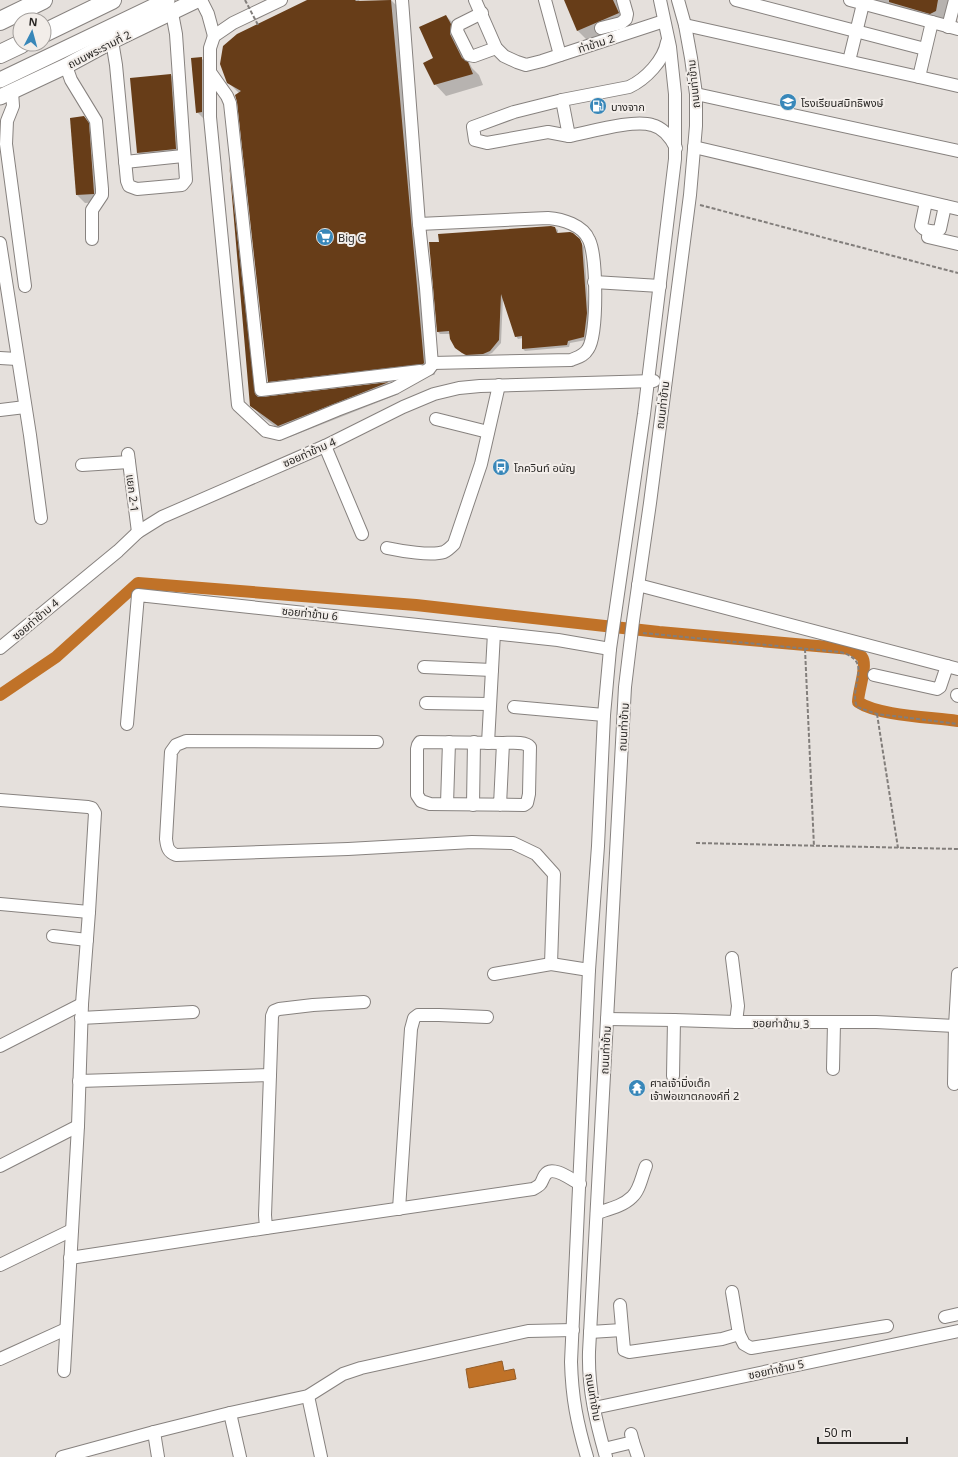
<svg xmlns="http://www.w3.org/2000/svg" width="958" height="1457" font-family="'Noto Sans','Noto Sans Thai',sans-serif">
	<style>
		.water { fill: #c07228; stroke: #935c27 }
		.shadow { fill: #0003 }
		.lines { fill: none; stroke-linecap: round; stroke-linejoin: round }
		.canal { stroke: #c07228; stroke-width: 12 }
		.building { fill: #673d18 }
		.minor-casing { stroke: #87827f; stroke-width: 14 }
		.major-casing { stroke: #87827f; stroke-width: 17 }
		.highway-casing { stroke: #87827f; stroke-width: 20 }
		.path { stroke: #827e7b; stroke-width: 2; stroke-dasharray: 4 2; stroke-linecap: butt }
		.minor { stroke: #fff; stroke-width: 12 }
		.major { stroke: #fff; stroke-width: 15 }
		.highway { stroke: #fff; stroke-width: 18 }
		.path-bridge { stroke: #827e7b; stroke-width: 2; stroke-dasharray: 4 2; stroke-linecap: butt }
		.labels { text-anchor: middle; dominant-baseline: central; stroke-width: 4; stroke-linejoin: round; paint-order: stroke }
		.street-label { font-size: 11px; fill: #292725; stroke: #f2ede9 }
		.poi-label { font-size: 11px; fill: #292725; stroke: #f2ede9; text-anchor: start }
	</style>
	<rect width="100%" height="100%" fill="#e5e0dc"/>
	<path class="water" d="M502 1361 504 1371 514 1369 516 1379 469 1388 466 1369Z"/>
	<g class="shadow">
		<path d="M308 0H359L360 2 391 0 402 11 435 374 434 375 280 393 269 381 239 93 228 82Z"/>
		<path d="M566 0H619L629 24 589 42 578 31Z"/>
		<path d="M852 0H952L947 22Z"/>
		<path d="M446 16 457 27 461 47 472 68 479 75 483 85 446 96 435 84 434 59Z"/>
		<path d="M192 59H202L211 67 206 121 197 112Z"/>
		<path d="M171 75 182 87 187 160 149 164 138 153Z"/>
		<path d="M84 117 93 126 102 202 85 203 77 195Z"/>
		<path d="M230 165 240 174 265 398 389 383 399 394 290 437 262 417 251 405Z"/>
		<path d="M555 228 558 230V234L579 240 584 247 589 316 586 340 570 343 569 347 525 351 523 349V338L518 339 516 336 503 297 501 343 492 353 485 356 470 357 465 355 459 350 450 334H440L438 332 430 243H440Z"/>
	</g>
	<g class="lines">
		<path class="canal" d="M0 695 56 657 138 583 416 605 659 632 851 649C854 651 859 654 862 657 868 665 858 691 858 702 879 716 931 717 958 721"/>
	</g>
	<g class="building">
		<path d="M307 0H355L356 1 391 0 424 363 423 364 268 382 237 102 235 95 241 91 227 83 220 64 223 46 237 34Z"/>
		<path d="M564 0H613L619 13 577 31Z"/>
		<path d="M889 0H938L936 11 930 14 889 2Z"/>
		<path d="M446 15 451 24 450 34 462 58 468 62 473 74 434 85 423 63 433 58 419 27Z"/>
		<path d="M202 57V112L196 113 191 58Z"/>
		<path d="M171 74 176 149 137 153 130 78Z"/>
		<path d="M84 116 89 123 94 193V194L76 195 70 118Z"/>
		<path d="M229 162 255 394 258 397H262L389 382 278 426 250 406Z"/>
		<path d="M551 226 555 227 557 233 570 232 573 233 580 239 582 244 587 313 584 337 568 341 567 345 522 349V336L515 337 501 294 499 340 490 351 483 354 466 355 462 353 455 348 450 339 449 331 437 332 429 242H439L438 234Z"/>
	</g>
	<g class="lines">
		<g class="minor-casing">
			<g id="minor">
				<path d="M201 0 208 14 214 36"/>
				<path d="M281 0 233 23 214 36 210 48V72L227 96 230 103 261 390 420 371"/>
				<path d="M475 0 496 48 504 56 517 62 526 65 542 61 664 21"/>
				<path d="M545 0 560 55"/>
				<path d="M736 0 925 49"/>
				<path d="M850 0 932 22"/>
				<path d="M482 13 458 25 457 31 469 55 474 56 496 48"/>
				<path d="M685 25 919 77 932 22 958 29"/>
				<path d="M948 27 955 0"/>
				<path d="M601 28 621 23 626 19 627 14 623 0"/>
				<path d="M112 41 116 65 127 181 129 186 137 189 182 185 186 180 176 34 172 13"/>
				<path d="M667 42C664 60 646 79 629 87L562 100 569 136C590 132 634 119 652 125 664 128 671 138 676 148"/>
				<path d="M849 61 863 4"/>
				<path d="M66 66 71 80 96 121 102 189V195L92 210V239"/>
				<path d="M210 72V117L238 405 266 431 279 434 337 410 395 388 429 369 432 365 426 288 419 224 402 0"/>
				<path d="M919 77 958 86"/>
				<path d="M12 92 13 106 7 121 6 144 25 286"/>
				<path d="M696 94 958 151"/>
				<path d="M562 100 514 112 473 127 475 140 487 143 548 132 569 136"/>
				<path d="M694 147 958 209"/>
				<path d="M125 162 183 156"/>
				<path d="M926 202 921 226C924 231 935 233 940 229L945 206"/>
				<path d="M419 224 548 218C562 219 583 225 589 240 597 256 598 334 588 349 584 356 578 357 571 360L432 363"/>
				<path d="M929 231 928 237 958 244"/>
				<path d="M0 243 30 435 41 518"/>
				<path d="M594 282 660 286"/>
				<path d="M0 358 17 359"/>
				<path d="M0 410 25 407"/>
				<path d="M436 419 488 432"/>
				<path d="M325 446 362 534"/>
				<path d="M128 454 138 532"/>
				<path d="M82 465 129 462"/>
				<path d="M387 548C401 551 431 556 444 552 448 550 451 547 454 544L481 464 499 385"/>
				<path d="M638 585 958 669"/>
				<path d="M0 648 118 551 138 532 162 517 325 446 403 407 434 394 459 388 480 386 654 381"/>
				<path d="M424 667 492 670"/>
				<path d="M874 675 937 689 940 687 947 666"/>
				<path d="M957 695 958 696"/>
				<path d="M426 703 489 704"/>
				<path d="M514 707 604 715"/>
				<path d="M127 724 138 595 558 640 610 649"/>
				<path d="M377 742 186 741 176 745 171 752 166 839C167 847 168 852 176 855L348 849 472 842 513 843 536 854 554 874 551 964"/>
				<path d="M488 743 494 633"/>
				<path d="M0 800 88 807 92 808 95 813 89 912 82 1004 78 1126 64 1371"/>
				<path d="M447 804 449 742"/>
				<path d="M473 805 474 742"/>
				<path d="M500 805 503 743 420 742 418 745 417 749V795L421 801 430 804 524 805 527 803 529 794 530 747C525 741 510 743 503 743"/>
				<path d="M0 904 89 912"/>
				<path d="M53 936 87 940"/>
				<path d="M732 958 738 1006 736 1022"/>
				<path d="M494 974 551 964 589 970"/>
				<path d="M81 1018 193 1012"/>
				<path d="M607 1019 674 1020 736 1022H876L955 1026"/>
				<path d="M0 1046 82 1004"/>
				<path d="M833 1069 834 1023"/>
				<path d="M270 1075 272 1016 274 1011 279 1009 313 1005 364 1002"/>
				<path d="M673 1076 674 1020"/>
				<path d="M954 1084 955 1026 958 974"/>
				<path d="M0 1166 78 1126"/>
				<path d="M399 1209 411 1029 414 1018 418 1015H439L487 1017"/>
				<path d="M597 1213C609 1209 623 1206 632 1197 640 1190 642 1175 646 1166"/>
				<path d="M266 1228 533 1189C544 1183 540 1183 545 1175 552 1164 572 1180 580 1184"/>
				<path d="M70 1258 266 1228 265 1215 270 1075 79 1081"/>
				<path d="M0 1265 72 1230"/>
				<path d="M620 1305 624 1350 629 1352 722 1339 739 1334 732 1292"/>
				<path d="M945 1317 958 1314"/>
				<path d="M590 1332 622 1330"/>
				<path d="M739 1334 744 1344 751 1348 887 1326"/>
				<path d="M0 1359 66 1329"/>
				<path d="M308 1396 321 1457"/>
				<path d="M594 1408 958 1331"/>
				<path d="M230 1413 240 1457"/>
				<path d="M154 1432 158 1457"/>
				<path d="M633 1442 638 1457"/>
				<path d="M604 1449 633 1442 631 1434"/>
				<path d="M62 1457 154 1432 230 1413 308 1396 343 1374 361 1368 528 1331 573 1330"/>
				<path d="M587 1457C577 1423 572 1398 571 1362L589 970 598 846 604 715 610 649 644 414 675 159V94L670 47 660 0"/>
				<path d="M606 1457C596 1422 588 1389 589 1352L625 687 633 621 650 503 690 195 696 126V94L691 58 685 25 678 0"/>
			</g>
		</g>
		<g class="major-casing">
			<g id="major">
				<path d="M0 80 167 0"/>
				<path d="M0 97 66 66 112 41 197 0"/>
			</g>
		</g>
		<g class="highway-casing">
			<g id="highway">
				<path d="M0 21 43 0"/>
				<path d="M44 33 112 0"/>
				<path d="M0 54 21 44"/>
			</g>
		</g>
		<g class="path">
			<path d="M700 205 958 273"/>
			<path d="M643 633 840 652C875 661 848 685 857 707L877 714 958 724"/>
			<path d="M805 649 814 847"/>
			<path d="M877 714 898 848"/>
			<path d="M696 843 958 849"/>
		</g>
		<use href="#minor" class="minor"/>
		<use href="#major" class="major"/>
		<use href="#highway" class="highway"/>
		<path class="path-bridge" d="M245 0 258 25"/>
	</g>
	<defs>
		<g id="school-disc" transform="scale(0.9)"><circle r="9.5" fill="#3887b9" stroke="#f2ede9"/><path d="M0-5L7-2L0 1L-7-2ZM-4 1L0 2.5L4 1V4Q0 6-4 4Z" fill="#fff"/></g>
		<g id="fuel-disc" transform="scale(0.9)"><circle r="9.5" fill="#3887b9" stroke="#f2ede9"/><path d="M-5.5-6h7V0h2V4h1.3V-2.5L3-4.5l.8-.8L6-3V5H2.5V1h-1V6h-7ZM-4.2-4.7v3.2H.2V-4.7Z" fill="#fff"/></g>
		<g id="supermarket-disc" transform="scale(0.9)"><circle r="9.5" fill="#3887b9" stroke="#f2ede9"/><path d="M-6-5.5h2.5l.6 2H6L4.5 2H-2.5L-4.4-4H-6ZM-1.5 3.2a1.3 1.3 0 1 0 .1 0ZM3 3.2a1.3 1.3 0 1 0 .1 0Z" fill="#fff"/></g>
		<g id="bus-disc" transform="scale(0.9)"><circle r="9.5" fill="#3887b9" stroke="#f2ede9"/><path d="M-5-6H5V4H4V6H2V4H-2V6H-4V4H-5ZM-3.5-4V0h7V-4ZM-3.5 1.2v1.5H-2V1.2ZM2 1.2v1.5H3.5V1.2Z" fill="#fff"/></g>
		<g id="temple-disc" transform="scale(0.9)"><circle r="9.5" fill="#3887b9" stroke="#f2ede9"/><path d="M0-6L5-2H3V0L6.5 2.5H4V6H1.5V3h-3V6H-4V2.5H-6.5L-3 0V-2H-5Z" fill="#fff"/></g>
	</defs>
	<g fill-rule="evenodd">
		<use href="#school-disc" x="788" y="102"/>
		<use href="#fuel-disc" x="598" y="106"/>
		<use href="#supermarket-disc" x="325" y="237"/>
		<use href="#bus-disc" x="501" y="467"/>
		<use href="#temple-disc" x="637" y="1088"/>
	</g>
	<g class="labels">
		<g class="street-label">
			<text transform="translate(596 43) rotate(-18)">ท่าข้าม 2</text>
			<text transform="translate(99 49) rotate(-27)">ถนนพระรามที่ 2</text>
			<text transform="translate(693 84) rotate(-96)">ถนนท่าข้าม</text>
			<text transform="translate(662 405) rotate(-83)">ถนนท่าข้าม</text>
			<text transform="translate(309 452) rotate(-24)">ซอยท่าข้าม 4</text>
			<text transform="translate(133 493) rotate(83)">แยก 2-1</text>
			<text transform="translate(310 613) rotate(6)">ซอยท่าข้าม 6</text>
			<text transform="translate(35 619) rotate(-40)">ซอยท่าข้าม 4</text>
			<text transform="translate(623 727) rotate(-87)">ถนนท่าข้าม</text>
			<text transform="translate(781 1023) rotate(1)">ซอยท่าข้าม 3</text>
			<text transform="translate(605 1050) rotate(-87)">ถนนท่าข้าม</text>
			<text transform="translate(776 1369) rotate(-12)">ซอยท่าข้าม 5</text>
			<text transform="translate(594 1397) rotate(80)">ถนนท่าข้าม</text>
		</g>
		<g class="poi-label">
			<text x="801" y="102">โรงเรียนสมิทธิพงษ์</text>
			<text x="611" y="106">บางจาก</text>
			<text x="338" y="237">Big C</text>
			<text x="514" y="467">โภควินท์ อนัญ</text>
			<text x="650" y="1082">ศาลเจ้ามิ่งเต็ก<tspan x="650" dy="13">เจ้าพ่อเขาตกองค์ที่ 2</tspan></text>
		</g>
	</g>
	<g transform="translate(32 32) rotate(6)"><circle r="19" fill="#f2ede9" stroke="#a29e9b"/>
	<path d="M0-3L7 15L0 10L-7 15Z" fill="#3887b9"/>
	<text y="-6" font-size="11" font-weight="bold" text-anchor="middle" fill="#292725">N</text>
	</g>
	<path d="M818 1437v6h89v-6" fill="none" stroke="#292725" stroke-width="2"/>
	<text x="824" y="1437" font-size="12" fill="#292725" stroke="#f2ede9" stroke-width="3" paint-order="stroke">50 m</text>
</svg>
